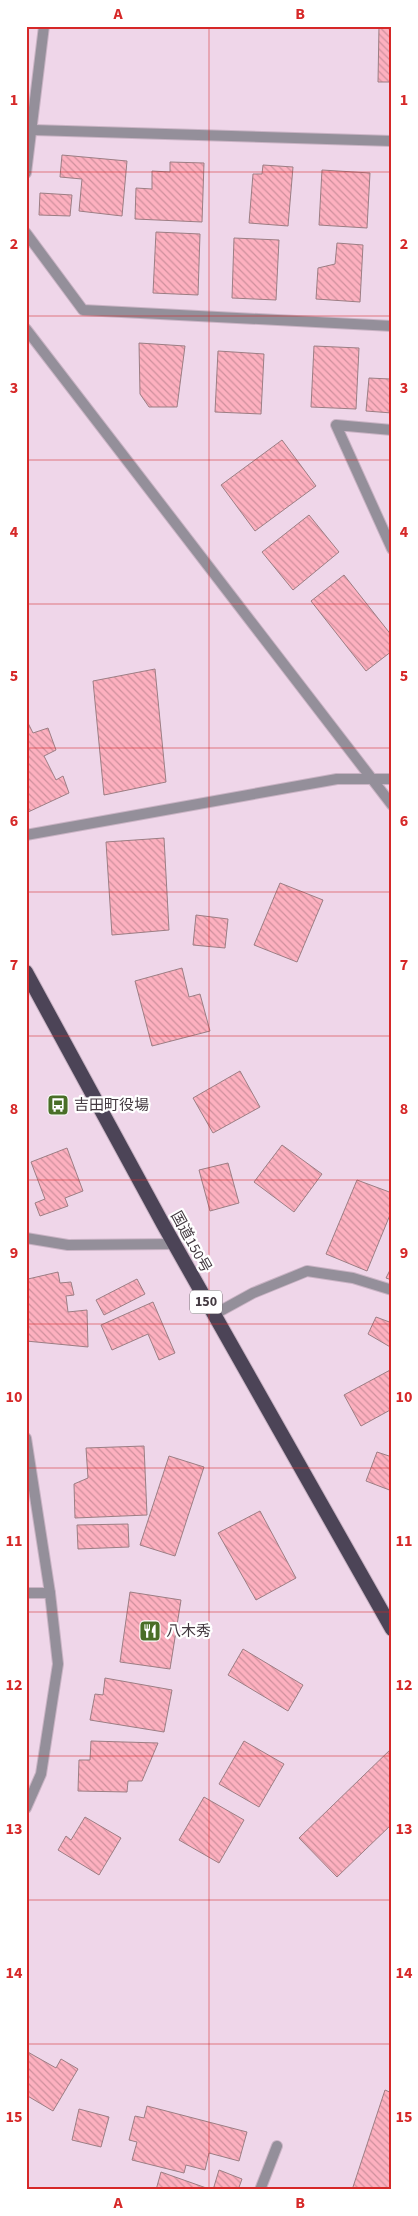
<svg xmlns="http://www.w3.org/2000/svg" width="418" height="2216" font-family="'Source Sans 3','Noto Sans JP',sans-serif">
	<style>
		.building { fill: url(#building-back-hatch); stroke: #9c7e84 }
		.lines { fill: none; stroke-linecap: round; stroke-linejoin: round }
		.minor-casing { stroke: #c9b3c4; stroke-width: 12 }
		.trunk-casing { stroke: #c9b3c4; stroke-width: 16 }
		.minor { stroke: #948f9a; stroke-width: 10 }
		.trunk { stroke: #4c4457; stroke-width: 14 }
		.grid { fill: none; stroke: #d62828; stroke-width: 1; stroke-opacity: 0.55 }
		.labels { text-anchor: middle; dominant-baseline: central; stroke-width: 4.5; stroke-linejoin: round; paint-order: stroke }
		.shield { fill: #fff; stroke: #7b7479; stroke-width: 1 }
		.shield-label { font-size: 14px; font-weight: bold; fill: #433940 }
		.poi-label { font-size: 15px; fill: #433940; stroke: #fff; text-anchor: start }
		.street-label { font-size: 15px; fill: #433940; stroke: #fff }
		.neatline { fill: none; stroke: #d62828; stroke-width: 2 }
		.grid-label { font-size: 16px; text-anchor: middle; font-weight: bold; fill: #d62828 }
	</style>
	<defs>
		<pattern id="building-back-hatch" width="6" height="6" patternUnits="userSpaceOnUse" patternTransform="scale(1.25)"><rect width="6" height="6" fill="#fdb0bf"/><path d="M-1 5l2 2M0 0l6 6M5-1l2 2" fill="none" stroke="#ce909d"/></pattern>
	</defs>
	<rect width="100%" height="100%" fill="#efd6e9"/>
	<g class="building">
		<path d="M379 26H392V82H378Z"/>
		<path d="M62 155 127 161 122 216 79 211 82 179 60 177Z"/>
		<path d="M170 162 204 163 202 222 135 219 136 188 152 189V171L170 172Z"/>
		<path d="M263 165 293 167 288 226 249 223 253 174H262Z"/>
		<path d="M322 170 370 173 367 228 319 225Z"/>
		<path d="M40 193 72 195 70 216 39 215Z"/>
		<path d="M156 232 200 234 198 295 153 293Z"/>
		<path d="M234 238 279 240 276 300 232 298Z"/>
		<path d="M337 243 363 245 360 302 316 299 318 268 335 264Z"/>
		<path d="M139 343 185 346 177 407H149L140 394Z"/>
		<path d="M314 346 359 348 356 409 311 407Z"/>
		<path d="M218 351 264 354 261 414 215 412Z"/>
		<path d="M391 357 392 413 366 411 369 378 390 379Z"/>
		<path d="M282 440 316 486 255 531 221 485Z"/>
		<path d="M309 515 339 552 293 590 262 552Z"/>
		<path d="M344 575 392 636V651L366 671 311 601Z"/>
		<path d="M155 669 166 782 104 795 93 681Z"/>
		<path d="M26 719 33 733 48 728 56 750 44 756 56 780 63 776 69 793 26 813Z"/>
		<path d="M164 838 169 930 112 935 106 842Z"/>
		<path d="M280 883 323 900 297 962 254 945Z"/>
		<path d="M196 915 228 919 225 948 193 945Z"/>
		<path d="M182 968 189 997 200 994 210 1031 152 1046 135 981Z"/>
		<path d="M240 1071 260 1107 213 1133 193 1098Z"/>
		<path d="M282 1145 322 1174 294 1212 254 1182Z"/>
		<path d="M67 1148 83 1191 65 1198 68 1206 40 1216 35 1203 45 1199 31 1162Z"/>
		<path d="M228 1163 239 1203 210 1211 199 1170Z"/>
		<path d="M357 1180 392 1193V1210L367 1271 326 1254Z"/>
		<path d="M392 1266V1280L386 1278Z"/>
		<path d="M58 1272 60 1283 71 1282 74 1295 66 1296 68 1312 87 1310 88 1347 26 1341V1273L28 1279Z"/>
		<path d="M137 1279 145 1294 104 1315 96 1300Z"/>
		<path d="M153 1302 175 1353 159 1360 148 1334 112 1350 101 1325Z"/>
		<path d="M376 1317 392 1323V1348L368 1334Z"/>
		<path d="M392 1369V1409L361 1426 344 1395Z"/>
		<path d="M144 1446 147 1515 75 1518 74 1484 88 1478 86 1448Z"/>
		<path d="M377 1452 392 1457V1491L366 1481Z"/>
		<path d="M169 1456 204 1467 175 1556 140 1545Z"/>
		<path d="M260 1511 296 1578 256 1600 218 1533Z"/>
		<path d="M128 1524 129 1547 78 1549 77 1525Z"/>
		<path d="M130 1592 181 1600 170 1669 120 1662Z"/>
		<path d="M243 1649 303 1685 288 1711 228 1675Z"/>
		<path d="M105 1678 172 1690 164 1732 90 1720 95 1694 103 1695Z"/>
		<path d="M91 1741 158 1743 142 1781H128L127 1792 78 1791 79 1760H90Z"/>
		<path d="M244 1741 284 1764 259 1807 219 1784Z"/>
		<path d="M392 1748V1824L337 1877 299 1838Z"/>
		<path d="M204 1797 244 1820 219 1863 179 1840Z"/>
		<path d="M85 1817 121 1838 99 1875 58 1850 66 1836 71 1840Z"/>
		<path d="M26 2051 56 2068 61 2059 78 2069 53 2111 26 2095Z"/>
		<path d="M385 2090 392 2093V2190H352Z"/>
		<path d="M147 2106 247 2132 239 2161 209 2153 205 2170 186 2165 184 2173 132 2160 137 2142 129 2140 135 2116 144 2118Z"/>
		<path d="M79 2109 109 2117 101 2147 72 2140Z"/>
		<path d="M219 2170 242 2179 238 2190H213Z"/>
		<path d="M161 2172 212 2190H156Z"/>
	</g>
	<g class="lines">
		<g class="minor-casing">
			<g id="minor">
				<path d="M33 130 392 141"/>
				<path d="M26 173 44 26"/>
				<path d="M26 233 83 310 392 326"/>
				<path d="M26 329 392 805"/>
				<path d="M392 430 336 425 392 549"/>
				<path d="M26 835 337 779H392"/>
				<path d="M26 1238 68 1245 174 1244"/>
				<path d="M213 1315 253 1293 307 1271 353 1278 392 1290"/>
				<path d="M26 1438 50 1593 58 1664 41 1774 26 1808"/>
				<path d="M26 1593H50"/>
				<path d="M260 2190 277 2146"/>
			</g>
		</g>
		<g class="trunk-casing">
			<path id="trunk" d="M26 972 163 1224 392 1629"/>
		</g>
		<use href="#minor" class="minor"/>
		<use href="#trunk" class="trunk"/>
	</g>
	<path class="grid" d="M209 26V2190M26 172H392M26 316H392M26 460H392M26 604H392M26 748H392M26 892H392M26 1036H392M26 1180H392M26 1324H392M26 1468H392M26 1612H392M26 1756H392M26 1900H392M26 2044H392"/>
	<defs>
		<g id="bus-square" transform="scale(1.125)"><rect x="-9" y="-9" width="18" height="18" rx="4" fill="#496e27" stroke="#fff"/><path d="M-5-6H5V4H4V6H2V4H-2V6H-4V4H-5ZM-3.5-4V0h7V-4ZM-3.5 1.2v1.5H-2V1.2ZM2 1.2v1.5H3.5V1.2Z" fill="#fff"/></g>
		<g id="restaurant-square" transform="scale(1.125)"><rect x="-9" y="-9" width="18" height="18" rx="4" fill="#496e27" stroke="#fff"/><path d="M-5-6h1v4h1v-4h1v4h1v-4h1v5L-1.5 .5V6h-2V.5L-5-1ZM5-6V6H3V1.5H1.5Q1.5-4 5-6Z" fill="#fff"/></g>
	</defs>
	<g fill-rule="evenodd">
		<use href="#bus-square" x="58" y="1105"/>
		<use href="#restaurant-square" x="150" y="1631"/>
	</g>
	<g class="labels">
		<rect class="shield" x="190" y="1290.5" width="32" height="23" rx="4"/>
		<g class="shield-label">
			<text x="206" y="1302">150</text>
		</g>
		<g class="poi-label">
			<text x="74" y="1105">吉田町役場</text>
			<text x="166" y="1631">八木秀</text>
		</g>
		<g class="street-label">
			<text transform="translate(191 1242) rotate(61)">国道150号</text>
		</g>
	</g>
	<rect width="418" height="2216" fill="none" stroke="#ffffff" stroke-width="55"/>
	<rect x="28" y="28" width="362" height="2160" class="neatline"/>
	<g class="grid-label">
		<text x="118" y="19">A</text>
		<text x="300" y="19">B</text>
		<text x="14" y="105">1</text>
		<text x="404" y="105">1</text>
		<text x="14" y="249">2</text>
		<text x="404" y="249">2</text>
		<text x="14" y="393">3</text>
		<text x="404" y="393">3</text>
		<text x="14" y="537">4</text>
		<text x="404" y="537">4</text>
		<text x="14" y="681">5</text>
		<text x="404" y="681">5</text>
		<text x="14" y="826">6</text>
		<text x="404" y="826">6</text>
		<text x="14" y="970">7</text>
		<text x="404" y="970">7</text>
		<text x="14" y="1114">8</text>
		<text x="404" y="1114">8</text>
		<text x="14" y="1258">9</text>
		<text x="404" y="1258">9</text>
		<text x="14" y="1402">10</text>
		<text x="404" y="1402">10</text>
		<text x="14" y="1546">11</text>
		<text x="404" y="1546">11</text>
		<text x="14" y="1690">12</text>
		<text x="404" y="1690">12</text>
		<text x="14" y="1834">13</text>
		<text x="404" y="1834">13</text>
		<text x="14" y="1978">14</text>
		<text x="404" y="1978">14</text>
		<text x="14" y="2122">15</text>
		<text x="404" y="2122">15</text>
		<text x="118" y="2208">A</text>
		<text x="300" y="2208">B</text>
	</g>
</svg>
